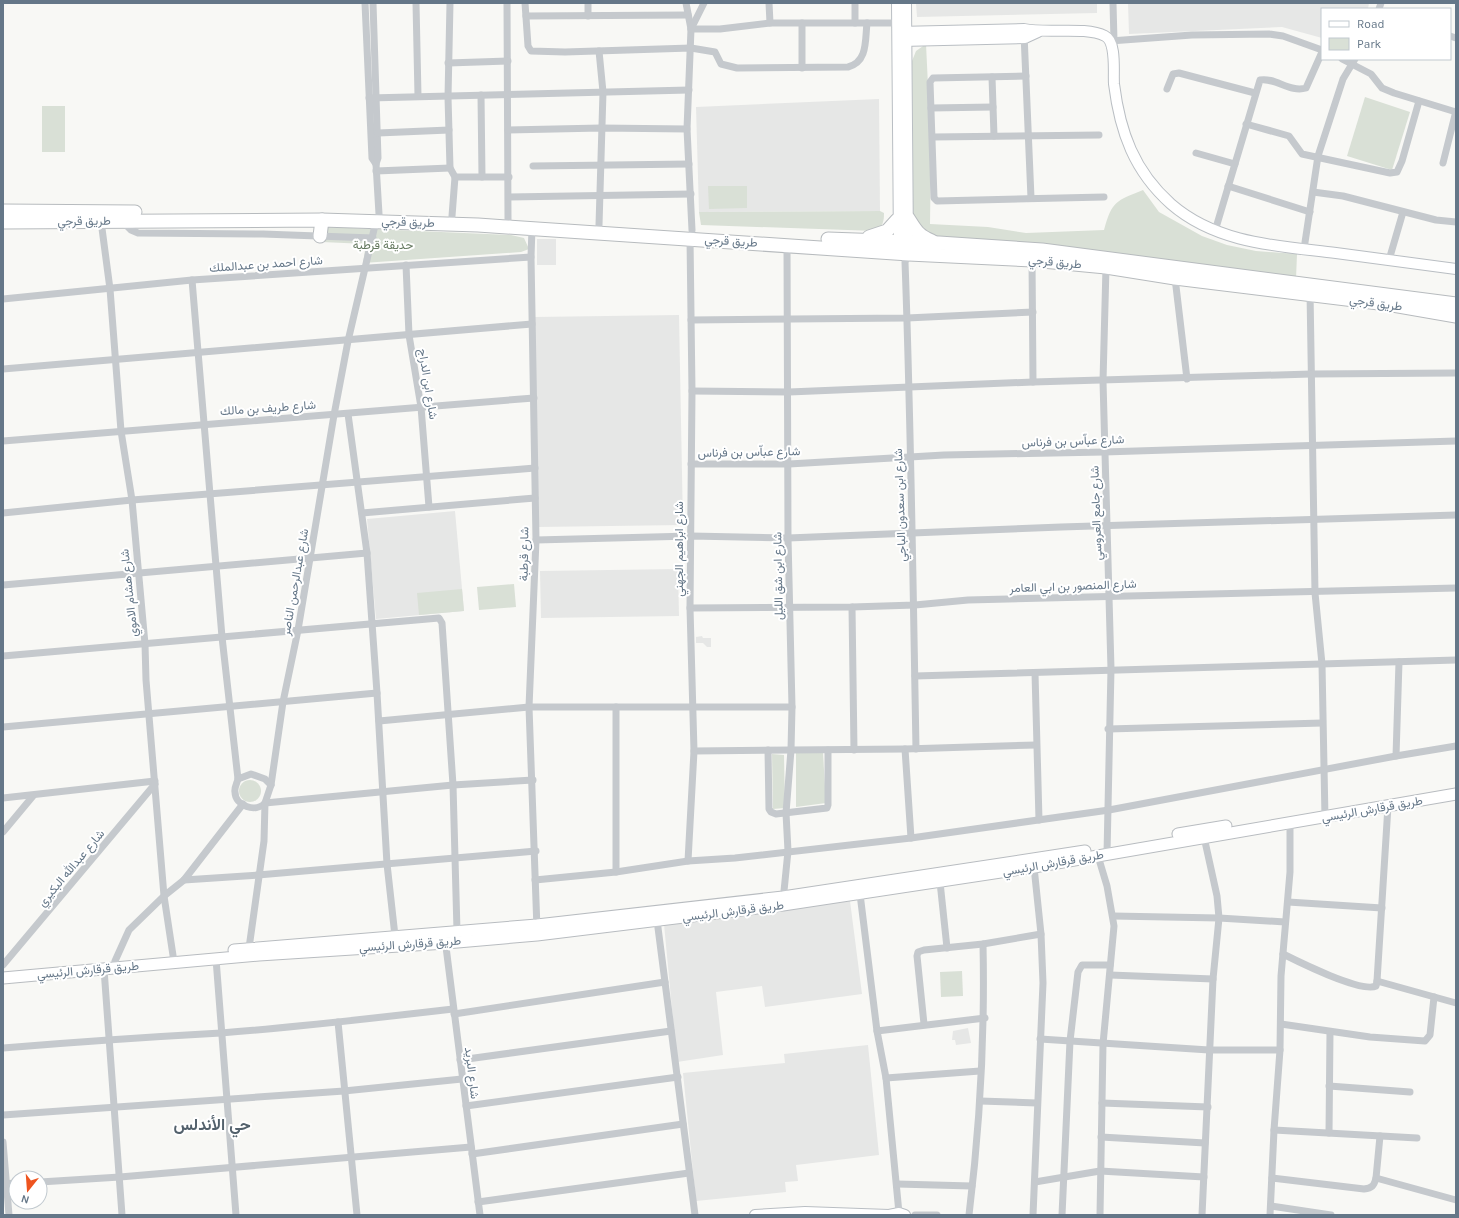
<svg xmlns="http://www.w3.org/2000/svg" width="1459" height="1218" font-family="Karla,Vazirmatn,sans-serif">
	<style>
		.built { fill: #e6e7e6 }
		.green { fill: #d9e0d6 }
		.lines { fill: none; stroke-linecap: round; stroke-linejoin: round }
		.secondary-casing { stroke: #b9bec3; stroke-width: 12 }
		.primary-casing { stroke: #b8bcc0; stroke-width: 13 }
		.highway-casing { stroke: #b7bbbe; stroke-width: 15 }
		.street { stroke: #c5c9cd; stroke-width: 7 }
		.secondary { stroke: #fff; stroke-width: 10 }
		.primary { stroke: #fff; stroke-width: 11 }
		.highway { stroke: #fff; stroke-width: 13 }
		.labels { text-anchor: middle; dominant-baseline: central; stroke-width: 4; stroke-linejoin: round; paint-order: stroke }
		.street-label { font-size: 12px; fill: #657788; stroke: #fff }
		.park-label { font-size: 12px; fill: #657960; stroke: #fff }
		.district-label { font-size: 16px; font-weight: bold; fill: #53616c; stroke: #fff }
	</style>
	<rect width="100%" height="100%" fill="#f8f8f5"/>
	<g class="built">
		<path d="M916 3H1097V13L917 17Z"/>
		<path d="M1128 3H1369L1368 9H1322V38L1282 27 1129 34Z"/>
		<path d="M879 99 880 211 699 212 696 107Z"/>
		<rect x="537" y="239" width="19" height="26"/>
		<path d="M679 315 683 525 538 527 534 317Z"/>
		<path d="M455 511 464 611 376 619 367 519Z"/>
		<path d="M678 569 679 616 541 618 540 571Z"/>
		<path d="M702 636 703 638H711V647H707L703 643H696V637Z"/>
		<path d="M850 901 862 994 765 1007 762 986 716 992 723 1055 677 1062 664 924Z"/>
		<path d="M968 1028 971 1043 956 1045 955 1040H952L953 1031Z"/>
		<path d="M868 1045 879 1155 796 1165 798 1181 785 1182 786 1192 696 1201 683 1073 785 1063 784 1054Z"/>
	</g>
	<g class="green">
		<path d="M926 44 931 148 930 224 988 227 1026 233 1104 230C1112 201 1116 201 1143 190L1159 212 1202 236 1227 245 1256 251 1297 254 1296 279 929 237 918 225 913 215 912 61 916 51Z"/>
		<path d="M1365 97 1410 112 1392 170 1347 156Z"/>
		<rect x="42" y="106" width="23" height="46"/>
		<path d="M708 186H747V208L709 209Z"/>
		<path d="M880 211 884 213C884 221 883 226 876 231L701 225 699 212Z"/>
		<path d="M326 227 511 235 524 238 529 249 521 252 363 263 366 244 322 242Z"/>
		<path d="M514 584 516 607 479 610 477 587Z"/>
		<path d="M462 589 464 611 419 615 417 593Z"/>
		<path d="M796 751 823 753 826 803 796 807Z"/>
		<path d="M772 754 784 755 785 808 773 809Z"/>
		<circle cx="250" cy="791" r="11"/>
		<path d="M962 971 963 996 941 997 940 972Z"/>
	</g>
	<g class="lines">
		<g class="secondary-casing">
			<g id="secondary">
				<path d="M897 3 899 249"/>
				<path d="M906 3 908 249"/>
				<path d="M898 32 1024 29C1048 34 1085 26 1105 36 1117 42 1113 73 1114 84 1120 132 1134 171 1171 204 1217 244 1279 246 1336 253 1376 258 1416 264 1456 269"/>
				<path d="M901 41 1025 38 1038 32"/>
				<path d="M755 1215 805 1212 889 1215"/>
				<path d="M889 1215 899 1213 905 1215"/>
			</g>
		</g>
		<g class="primary-casing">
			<g id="primary">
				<path d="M1178 834 1226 826"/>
				<path d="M234 950 537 925 783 897 1085 851"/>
				<path d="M3 978 259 955 446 943 537 935 783 905 1034 867 1456 794"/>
			</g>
		</g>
		<g class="highway-casing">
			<g id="highway">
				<path d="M3 211 135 212"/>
				<path d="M908 218C915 229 918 236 932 241"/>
				<path d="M3 222 322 220 478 225 909 254 1032 260 1106 267 1175 278 1387 304 1456 316"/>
				<path d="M320 236 322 220"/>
				<path d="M869 237 887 231 897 220"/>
				<path d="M828 239 939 243 1042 250 1456 304"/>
			</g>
		</g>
		<g class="street">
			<path d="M365 3 372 158 376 164"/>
			<path d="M373 3 378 158 376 164 379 214"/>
			<path d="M416 3 418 96"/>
			<path d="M450 3 448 97 450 168 455 177 452 216"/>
			<path d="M507 3 508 220"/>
			<path d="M525 3 528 46 531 51 565 52 691 48 715 52 721 64 737 68 848 67C868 62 865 40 867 23"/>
			<path d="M588 3V16"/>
			<path d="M686 3 691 29 687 129 692 230"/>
			<path d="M769 3 770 23"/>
			<path d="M855 3V23"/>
			<path d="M1113 3 1114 41"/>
			<path d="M1379 9 1381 3"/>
			<path d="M526 16 688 15"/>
			<path d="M802 23V68"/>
			<path d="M691 29H720L770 23H901"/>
			<path d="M691 29 704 3"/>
			<path d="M1024 34 1031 198"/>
			<path d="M1450 36 1456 38"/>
			<path d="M1110 41 1192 35 1269 34 1283 36 1322 50"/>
			<path d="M599 51 603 92 599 225"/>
			<path d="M1342 59 1371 74 1382 88 1394 93 1456 112"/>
			<path d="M448 63 508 61"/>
			<path d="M1026 76 933 78 930 82 934 198 937 201 1104 197"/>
			<path d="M992 77 994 136"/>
			<path d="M1167 89 1173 74 1179 73 1255 93"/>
			<path d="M481 95 482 177"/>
			<path d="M369 98 689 90"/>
			<path d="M931 108 993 107"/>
			<path d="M1246 124 1289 136 1302 154 1390 173 1397 172 1402 161 1419 101"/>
			<path d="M508 130 601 128 687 129"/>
			<path d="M378 133 449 130"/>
			<path d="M933 137 1099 135"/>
			<path d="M1196 153 1235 164"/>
			<path d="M1443 163 1456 111"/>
			<path d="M533 166 689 164"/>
			<path d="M376 171 450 168"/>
			<path d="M455 177H509"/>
			<path d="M1228 186 1310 212"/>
			<path d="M1313 192 1343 196 1436 220 1456 222"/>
			<path d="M509 197 691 194"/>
			<path d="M101 221 110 289 121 431 132 500 145 644 146 680 164 896 174 962"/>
			<path d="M122 221 131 230 138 233 263 234 373 238"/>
			<path d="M532 228 531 257 536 540 529 707 537 929"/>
			<path d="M1215 231 1260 80C1275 77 1290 93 1306 88L1322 52"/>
			<path d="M1304 249 1318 156 1343 79 1355 59"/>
			<path d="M909 254 905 262C911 424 913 586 916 749"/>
			<path d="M1032 260 1033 382"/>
			<path d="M1389 260 1403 212"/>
			<path d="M406 265 409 335 421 407 429 507"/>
			<path d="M1106 267 1103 381 1111 669 1107 854"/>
			<path d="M1175 278 1187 379"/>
			<path d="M192 280 222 637 238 779C237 783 234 788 235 792 235 806 256 813 265 803L453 785 533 780"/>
			<path d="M1310 292 1315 593 1322 664 1325 818"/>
			<path d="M3 299 192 280 531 257"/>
			<path d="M691 320 907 318 1033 312"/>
			<path d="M3 369 532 324"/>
			<path d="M692 391 789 392 1033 382 1311 374 1456 373"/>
			<path d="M348 414 367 553 377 693 387 864 395 936"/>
			<path d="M3 441C180 426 357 412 534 398"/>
			<path d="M691 464H789L944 455 1104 452 1456 441"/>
			<path d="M3 513 132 500 535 468"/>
			<path d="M362 513 535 498"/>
			<path d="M536 540 691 536 788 538 1061 527 1456 515"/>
			<path d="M3 585 367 553"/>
			<path d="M852 607 854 750"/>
			<path d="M690 608 852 607 915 605 968 600 1456 588"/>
			<path d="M3 656 439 618 442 623 453 785 457 931"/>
			<path d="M1035 673 1039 820"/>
			<path d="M915 676 1456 660"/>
			<path d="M379 721 529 707H792"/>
			<path d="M3 727 377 693"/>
			<path d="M1108 729 1322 723"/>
			<path d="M905 749 911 838"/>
			<path d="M768 750 769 809 771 812 776 814 827 808 828 805V750"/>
			<path d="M694 751 905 749 1036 745"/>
			<path d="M1396 756 1399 662"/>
			<path d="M238 779 251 774 265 779 271 785"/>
			<path d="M3 798 155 781"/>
			<path d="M3 832 33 796"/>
			<path d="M1098 856 1107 886 1114 926 1103 1044 1100 1215"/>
			<path d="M688 861 694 751 690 608 692 391 690 238"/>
			<path d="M616 872V707"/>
			<path d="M184 880 258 875 536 851"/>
			<path d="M535 880 616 872 688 861 735 858 911 838 1109 810 1396 756 1456 746"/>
			<path d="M940 882 947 948"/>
			<path d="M860 894 877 1031 886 1078 899 1213"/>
			<path d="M783 901 788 851 786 813 791 750 792 707 788 538 787 246"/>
			<path d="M1288 902 1382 908"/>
			<path d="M1113 916 1219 918 1285 922"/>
			<path d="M657 920 695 1215"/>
			<path d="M445 939 480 1215"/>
			<path d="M249 948 264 841 265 803 271 785 283 702 298 630 334 415 348 341 376 221"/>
			<path d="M1283 954C1299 962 1362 993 1376 986L1377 981 1456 1003"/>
			<path d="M216 959 236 1215"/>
			<path d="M115 961 129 930 164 896 184 880 243 804"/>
			<path d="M3 965 155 784"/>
			<path d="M104 969 122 1215"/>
			<path d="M1110 975 1213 979"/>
			<path d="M1377 981 1388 806"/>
			<path d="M454 1014 665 982"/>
			<path d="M338 1022 357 1215"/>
			<path d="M924 1024 917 956 918 952 924 950 983 944 1041 934"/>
			<path d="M1281 1024 1370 1037 1425 1041 1430 1035 1434 997"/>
			<path d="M877 1031 985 1018"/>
			<path d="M1040 1039 1209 1050H1280"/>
			<path d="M3 1048C76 1042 148 1037 221 1033 299 1027 376 1018 453 1009"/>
			<path d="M460 1060 671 1031"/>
			<path d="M886 1078 980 1071"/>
			<path d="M1329 1086 1410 1092"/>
			<path d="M980 1101 1037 1103"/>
			<path d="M1102 1103 1208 1107"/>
			<path d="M466 1106 678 1077"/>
			<path d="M3 1115 344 1091 462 1079"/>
			<path d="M1274 1130 1417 1138"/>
			<path d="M1329 1133 1330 1032"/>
			<path d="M1101 1137 1205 1143"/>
			<path d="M3 1142 9 1215"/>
			<path d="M472 1154 683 1124"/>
			<path d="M1272 1178 1364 1189C1372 1188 1374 1186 1376 1178L1380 1136"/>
			<path d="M1376 1178 1456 1200"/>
			<path d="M40 1182 120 1177 471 1147"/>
			<path d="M1035 1182 1100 1171 1204 1177"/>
			<path d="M3 1184 16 1183"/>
			<path d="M897 1184 972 1186"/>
			<path d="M478 1202 689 1173"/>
			<path d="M1271 1206 1331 1215"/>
			<path d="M915 1215H937"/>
			<path d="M969 1215C980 1125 985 1035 983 944"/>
			<path d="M1033 1215 1043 983 1041 934 1034 867"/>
			<path d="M1062 1215 1070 1041 1078 972 1082 965H1110"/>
			<path d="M1202 1215 1213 979 1219 918 1217 896 1204 837"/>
			<path d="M1270 1215 1274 1130 1280 1050 1281 976 1290 872V822"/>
		</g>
		<use href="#secondary" class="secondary"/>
		<use href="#primary" class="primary"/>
		<use href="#highway" class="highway"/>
	</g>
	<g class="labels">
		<g class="street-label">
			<text transform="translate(84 221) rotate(-1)">طريق قرجي</text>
			<text transform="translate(408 222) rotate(2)">طريق قرجي</text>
			<text transform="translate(731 241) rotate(4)">طريق قرجي</text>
			<text transform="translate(1055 262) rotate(5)">طريق قرجي</text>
			<text transform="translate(266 264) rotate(-4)">شارع احمد بن عبدالملك</text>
			<text transform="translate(1376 303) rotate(8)">طريق قرجي</text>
			<text transform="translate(428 384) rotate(81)">شارع ابن الدراج</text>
			<text transform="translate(268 408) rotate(-4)">شارع طريف بن مالك</text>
			<text transform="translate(1073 441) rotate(-2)">شارع عباّس بن فرناس</text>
			<text transform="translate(749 452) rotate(-1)">شارع عباّس بن فرناس</text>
			<text transform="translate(900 505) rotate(-92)">شارع ابن سعدون الباجي</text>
			<text transform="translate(1096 513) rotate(-92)">شارع جامع العروسي</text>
			<text transform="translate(679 549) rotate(-90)">شارع ابراهيم الجهني</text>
			<text transform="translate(524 554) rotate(-89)">شارع قرطبة</text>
			<text transform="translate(778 576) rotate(-91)">شارع ابن شق الليل</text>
			<text transform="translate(295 582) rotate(-80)">شارع عبدالرحمن الناصر</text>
			<text transform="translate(1073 586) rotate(-2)">شارع المنصور بن ابي العامر</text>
			<text transform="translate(129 593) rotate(-96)">شارع هشام الاموي</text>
			<text transform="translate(1372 809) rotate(-10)">طريق قرقارش الرئيسي</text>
			<text transform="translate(1053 863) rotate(-10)">طريق قرقارش الرئيسي</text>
			<text transform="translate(71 868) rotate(-50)">شارع عبدالله البكيري</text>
			<text transform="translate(733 911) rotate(-7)">طريق قرقارش الرئيسي</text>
			<text transform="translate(410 944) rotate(-4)">طريق قرقارش الرئيسي</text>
			<text transform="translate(88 970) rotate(-5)">طريق قرقارش الرئيسي</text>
			<text transform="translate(472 1073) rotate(83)">شارع البريد</text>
		</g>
		<g class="park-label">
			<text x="383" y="245">حديقة قرطبة</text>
		</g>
		<g class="district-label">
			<text x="212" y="1124">حي الأندلس</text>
		</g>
	</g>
	<rect width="1459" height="1218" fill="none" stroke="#657788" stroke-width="8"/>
	<rect x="1321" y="8" width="130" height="52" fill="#ffffff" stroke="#c1c9cf"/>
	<rect x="1329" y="21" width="20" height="6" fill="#ffffff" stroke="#c1c9cf"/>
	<text x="1357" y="28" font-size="12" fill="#657788">Road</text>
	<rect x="1329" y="38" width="20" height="12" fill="#d9e0d6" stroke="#c1c9cf"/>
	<text x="1357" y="48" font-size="12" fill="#657788">Park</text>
	<g transform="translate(28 1190) rotate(197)"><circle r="19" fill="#ffffff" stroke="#c1c9cf"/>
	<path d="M0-3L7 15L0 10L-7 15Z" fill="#ee541f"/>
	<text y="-6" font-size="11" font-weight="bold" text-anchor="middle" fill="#657788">N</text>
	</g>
</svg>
